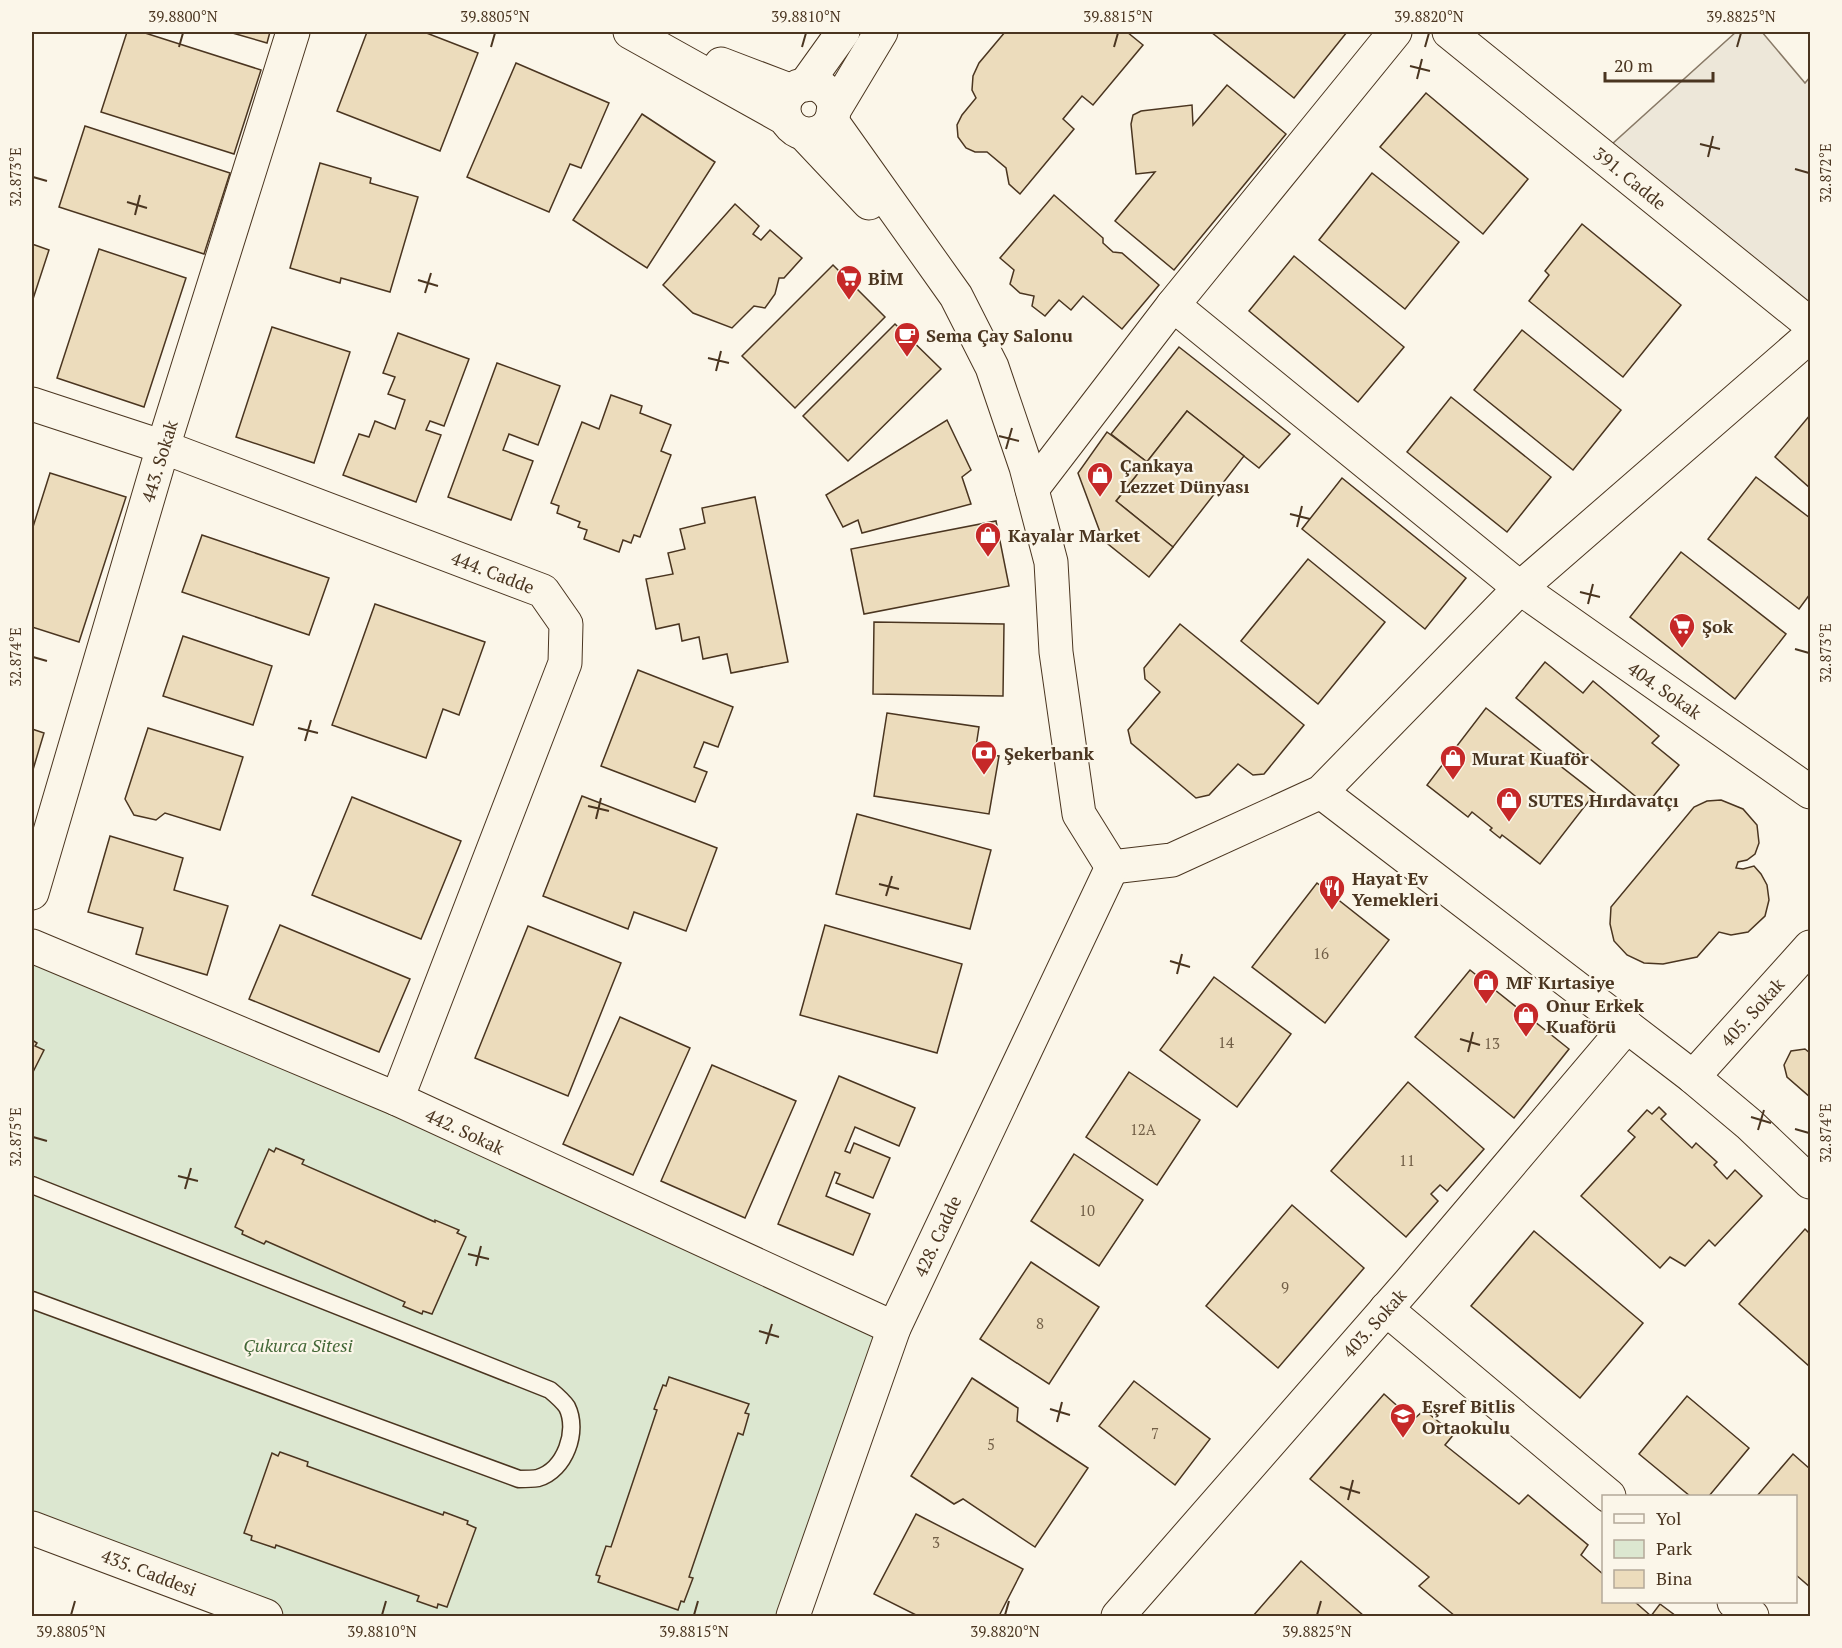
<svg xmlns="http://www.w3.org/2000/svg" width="1842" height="1648" font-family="'PT Serif',serif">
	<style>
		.green { fill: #dce7d0; stroke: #887966; stroke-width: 1.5 }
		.parking { fill: #ede7d9; stroke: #887966; stroke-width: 1.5 }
		.building { fill: #ecdcbc; stroke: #4a3520; stroke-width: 1.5 }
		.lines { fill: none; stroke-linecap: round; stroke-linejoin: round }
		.service-casing { stroke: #4a3520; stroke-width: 19 }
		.minor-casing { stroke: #4a3520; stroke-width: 35 }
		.tertiary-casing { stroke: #4a3520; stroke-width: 35 }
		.service { stroke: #fbf6e9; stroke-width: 16 }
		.minor { stroke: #fbf6e9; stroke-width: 33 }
		.tertiary { stroke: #fbf6e9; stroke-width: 33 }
		.ticks { fill: none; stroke: #4a3520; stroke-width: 2 }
		.labels { text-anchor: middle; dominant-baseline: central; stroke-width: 4.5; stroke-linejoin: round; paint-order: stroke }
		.number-label { font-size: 15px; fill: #725f47 }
		.street-label { font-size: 18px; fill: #4a3520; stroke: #fbf6e9 }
		.poi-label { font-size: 18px; font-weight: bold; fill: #4a3520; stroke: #fbf6e9; text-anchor: start }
		.park-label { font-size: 18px; font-style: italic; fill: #436837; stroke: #fbf6e9 }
		.neatline { fill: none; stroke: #4a3520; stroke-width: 2 }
		.ticks-label { font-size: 15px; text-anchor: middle; fill: #4a3520 }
	</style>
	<rect width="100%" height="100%" fill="#fbf6e9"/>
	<path class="green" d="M32 946 894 1328 793 1616H266L32 1528Z"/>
	<path class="parking" d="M1736 32H1762L1805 83 1810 77V324L1601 154Z"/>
	<g class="building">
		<path d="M127 32H142L261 70 234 154 101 112Z"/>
		<path d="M229 32H270L267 43Z"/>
		<path d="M367 32H424L478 53 440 151 337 111Z"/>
		<path d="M1005 32 1053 33 1127 32 1143 45 1093 105 1082 96 1063 119 1074 129 1020 194 1009 184 1006 168 987 152H975L966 148 958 137 957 125 962 115 976 98 972 90 973 76 979 63Z"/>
		<path d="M1211 32H1347L1294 98Z"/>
		<path d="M516 63 609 103 581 168 570 164 549 212 467 177Z"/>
		<path d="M1227 85 1286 134 1174 270 1115 221 1155 172 1136 174 1131 124 1133 115 1141 111 1192 105 1193 125Z"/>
		<path d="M1426 93 1528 179 1483 234 1380 147Z"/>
		<path d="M642 114 715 162 647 268 573 220Z"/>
		<path d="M85 126 230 173 204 254 59 207Z"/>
		<path d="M320 163 371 178 370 183 418 197 390 292 341 278 340 283 290 268Z"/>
		<path d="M1372 173 1459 242 1405 309 1319 240Z"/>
		<path d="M1054 195 1103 238V243L1113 252 1122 253 1159 285 1122 329 1083 296 1071 310 1059 300 1045 316 1032 306 1034 296 1020 293 1010 284 1014 270 1000 258Z"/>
		<path d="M735 204 759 226 753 234 761 240 770 230 802 258 784 278H779L775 294 765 308 754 306 732 328 693 313 663 285Z"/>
		<path d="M1582 224 1681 305 1623 377 1529 301 1549 275 1545 271Z"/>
		<path d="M32 244 49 250 32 302Z"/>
		<path d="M99 249 186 278 144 407 57 378Z"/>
		<path d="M1294 256 1404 347 1358 402 1249 311Z"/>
		<path d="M833 265 885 317 795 408 742 356Z"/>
		<path d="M895 324 941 369 848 461 803 416Z"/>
		<path d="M272 327 350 352 314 463 236 437Z"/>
		<path d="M1522 330 1621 410 1573 470 1474 390Z"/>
		<path d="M398 333 469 359 444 426 430 421 426 430 441 435 416 502 343 475 359 434 369 437 375 421 395 429 405 400 388 394 395 377 383 373Z"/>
		<path d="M1179 347 1290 434 1259 468 1187 411 1147 462 1111 434Z"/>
		<path d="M497 363 560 386 538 445 509 434 503 450 533 461 511 520 448 497Z"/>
		<path d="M611 395 642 406 640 413 671 425 661 451 671 455 640 537 634 535 631 543 623 540 619 552 584 539 587 530 578 527 580 522 557 513 559 506 551 503 582 422 599 429Z"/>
		<path d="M1451 397 1551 477 1507 532 1407 452Z"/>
		<path d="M1187 411 1244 456 1173 547 1116 501Z"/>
		<path d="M1810 415V488L1775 457Z"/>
		<path d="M947 420 971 470 962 477 971 504 862 533 858 520 843 527 826 495Z"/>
		<path d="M1107 432 1147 462 1116 501 1173 547 1149 577 1103 540 1078 473Z"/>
		<path d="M50 473 126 497 79 642 32 627V530Z"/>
		<path d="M1756 477 1810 518V594L1799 609 1708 539Z"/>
		<path d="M1342 478 1466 578 1425 629 1302 529Z"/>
		<path d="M755 497 788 662 731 673 727 654 703 659 699 637 682 641 679 624 656 629 646 579 673 574 668 553 685 549 680 529 705 523 702 508Z"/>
		<path d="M996 521 1009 586 864 614 851 549Z"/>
		<path d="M202 535 329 578 309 635 182 592Z"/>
		<path d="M1681 552 1786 634 1735 699 1630 617Z"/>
		<path d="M1308 559 1385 622 1318 704 1241 641Z"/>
		<path d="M375 604 485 642 459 715 443 709 426 758 332 725Z"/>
		<path d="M874 622 1004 624 1003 696 873 694Z"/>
		<path d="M1180 624 1304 725 1264 774 1253 775 1238 764 1209 795 1196 798 1131 743 1128 730 1160 692 1145 679 1144 668Z"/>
		<path d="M183 636 272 666 253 725 163 696Z"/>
		<path d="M1545 662 1583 693 1593 681 1659 736 1652 743 1679 765 1646 805 1516 698Z"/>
		<path d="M638 670 733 707 718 747 704 742 694 767 707 772 695 802 601 766Z"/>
		<path d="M1486 708 1595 793 1540 864 1502 835 1500 838 1490 830 1492 828 1472 812 1468 817 1427 785Z"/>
		<path d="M887 713 979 727 975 753 999 756 989 814 874 796Z"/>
		<path d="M148 728 243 757 220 830 165 813 156 820 134 815 125 799Z"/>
		<path d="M32 729 44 733 32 773Z"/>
		<path d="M582 796 717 848 686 931 634 912 628 929 543 896Z"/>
		<path d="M352 797 461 841 421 939 312 895Z"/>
		<path d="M1721 800 1743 809 1757 825 1759 843 1755 854 1747 860 1738 862 1736 868 1743 869 1754 866 1761 874 1767 885 1769 900 1765 916 1748 932 1731 935 1719 932 1697 957 1663 964 1644 963 1627 955 1614 941 1610 924 1611 907 1694 807 1707 801Z"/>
		<path d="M857 814 991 850 970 929 836 894Z"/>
		<path d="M110 836 183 858 174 890 228 906 207 975 136 954 143 928 88 912Z"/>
		<path d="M1317 883 1389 940 1325 1023 1252 967Z"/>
		<path d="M280 925 410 979 379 1052 249 999Z"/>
		<path d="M825 925 962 964 937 1053 800 1015Z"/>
		<path d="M528 926 621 963 568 1096 475 1058Z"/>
		<path d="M1470 970 1569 1049 1514 1118 1415 1037Z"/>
		<path d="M1214 977 1291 1034 1237 1107 1160 1050Z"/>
		<path d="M620 1017 690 1048 633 1175 563 1144Z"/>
		<path d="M32 1040 37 1043 35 1046 44 1050 32 1074Z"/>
		<path d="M1805 1049 1810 1053V1097L1787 1077 1784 1065 1791 1051Z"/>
		<path d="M712 1065 796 1101 745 1218 661 1181Z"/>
		<path d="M1129 1072 1200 1120 1157 1185 1086 1137Z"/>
		<path d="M839 1076 915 1108 899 1146 855 1127 845 1151 850 1153 854 1143 890 1158 873 1198 836 1183 840 1174 835 1172 826 1196 870 1214 853 1255 778 1224Z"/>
		<path d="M1408 1082 1484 1149 1447 1191 1440 1185 1431 1194 1438 1201 1406 1237 1331 1171Z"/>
		<path d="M1659 1107 1666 1114 1661 1119 1692 1148 1696 1143 1717 1162 1714 1165 1727 1179 1735 1170 1762 1196 1715 1246 1709 1240 1685 1266 1670 1257 1660 1268 1581 1196 1635 1137 1628 1131 1647 1110 1652 1114Z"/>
		<path d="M276 1148 304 1160 302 1164 435 1222V1220L459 1230 457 1233 466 1237 432 1314 423 1311 422 1314 403 1306 405 1302 266 1241 264 1244 242 1234 243 1231 235 1227 269 1149 274 1152Z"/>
		<path d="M1074 1154 1143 1200 1099 1266 1031 1221Z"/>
		<path d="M1292 1205 1364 1268 1278 1368 1206 1306Z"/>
		<path d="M1805 1229 1810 1234V1364L1809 1366 1739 1304Z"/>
		<path d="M1534 1231 1643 1323 1580 1398 1471 1306Z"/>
		<path d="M1031 1262 1099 1307 1049 1384 980 1339Z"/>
		<path d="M669 1377 749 1404 745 1413 749 1414 743 1435 738 1433 689 1577 693 1578 684 1602 681 1601 678 1610 598 1582 600 1576 596 1575 606 1546 611 1547 657 1410 654 1409 663 1385 666 1386Z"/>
		<path d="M972 1378 1018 1408 1017 1421 1088 1468 1035 1547 963 1499 954 1504 911 1476Z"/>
		<path d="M1134 1381 1210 1439 1175 1485 1099 1426Z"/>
		<path d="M1384 1394 1413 1420 1424 1410 1454 1434 1445 1445 1519 1504 1528 1495 1588 1545 1581 1555 1604 1575V1602H1635L1651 1616 1660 1604 1676 1616H1455L1419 1586 1429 1577 1310 1479Z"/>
		<path d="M1687 1396 1749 1448 1709 1496H1690L1639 1454Z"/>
		<path d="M280 1452 308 1462 307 1466 443 1515 444 1512 468 1521 467 1524 476 1528 447 1607 438 1604 437 1608 417 1601 419 1596 276 1545 275 1548 251 1540 252 1536 244 1533 272 1453 278 1456Z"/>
		<path d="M1793 1454 1810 1469V1587L1796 1575V1496H1757Z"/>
		<path d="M916 1514 1023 1569 999 1616H918L874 1594Z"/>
		<path d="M1301 1561 1364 1616H1253Z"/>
	</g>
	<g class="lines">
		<g class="service-casing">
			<path id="service" d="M32 1185 550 1390C556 1395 563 1401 567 1407 579 1431 565 1470 538 1478 532 1479 525 1479 519 1479L32 1300"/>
		</g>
		<g class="minor-casing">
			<g id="minor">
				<path d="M630 32 786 119"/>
				<path d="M1395 32 1173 305 1520 588 1810 792"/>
				<path d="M1449 32 1810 324"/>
				<path d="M721 64 792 91"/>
				<circle cx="809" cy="109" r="25"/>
				<path d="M805 85 843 32"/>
				<path d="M833 112 881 32"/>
				<path d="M831 120 956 296 992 367 1026 467 1051 562 1056 652 1079 814 1112 867"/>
				<path d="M804 134 869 203"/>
				<path d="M32 404 163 447 543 591 566 624 565 663 397 1099"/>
				<path d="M1032 489 1173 305"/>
				<path d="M1321 792 1693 1077 1749 1124 1810 1182"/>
				<path d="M1112 867 1172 860 1321 792 1520 588 1810 336"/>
				<path d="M32 893 163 447 293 32"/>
				<path d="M32 946 397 1099 894 1328"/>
				<path d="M1693 1077 1810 947"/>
				<path d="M1386 1309 1609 1496"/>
				<path d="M1734 1602 1752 1616"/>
				<path d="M793 1616 894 1328 1112 867"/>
				<path d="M1118 1616 1410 1282 1627 1026"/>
			</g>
		</g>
		<g class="tertiary-casing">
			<path id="tertiary" d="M32 1528 266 1616"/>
		</g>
		<use href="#service" class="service"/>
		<use href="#minor" class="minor"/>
		<use href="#tertiary" class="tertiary"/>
	</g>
	<path class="ticks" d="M179 47 183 33M491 47 495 33M802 47 806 33M1114 47 1118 33M1425 47 1429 33M1737 47 1741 33M1410 66 1430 71M1417 79 1422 59M1700 144 1720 149M1708 157 1713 136M1795 169 1809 173M33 177 47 181M127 202 147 208M135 215 140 195M418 280 438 286M425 293 431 273M708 358 729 363M716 371 721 351M999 436 1019 441M1006 449 1012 428M1290 514 1310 519M1297 527 1302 506M1580 592 1600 597M1588 604 1593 584M1795 649 1809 653M33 657 47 661M298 728 318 733M305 741 311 720M588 806 609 811M596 819 601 798M879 884 899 889M886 896 892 876M1170 961 1190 967M1177 974 1182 954M1460 1039 1480 1045M1468 1052 1473 1032M1751 1117 1771 1123M1795 1129 1809 1133M1758 1130 1764 1110M33 1137 47 1141M178 1176 198 1181M185 1189 191 1168M468 1254 489 1259M476 1266 481 1246M759 1331 779 1337M766 1344 772 1324M1050 1409 1070 1415M1057 1422 1062 1402M1340 1487 1360 1493M1348 1500 1353 1480M71 1615 75 1601M382 1615 386 1601M694 1615 698 1601M1005 1615 1009 1601M1317 1615 1321 1601"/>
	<defs>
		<g id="supermarket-pin" transform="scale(1.35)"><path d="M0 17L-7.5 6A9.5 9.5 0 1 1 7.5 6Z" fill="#c62828" stroke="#fbf6e9"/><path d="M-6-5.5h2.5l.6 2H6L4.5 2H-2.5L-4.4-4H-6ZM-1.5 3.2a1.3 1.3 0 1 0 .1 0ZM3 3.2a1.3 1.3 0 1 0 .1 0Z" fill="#fff"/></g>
		<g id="cafe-pin" transform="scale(1.35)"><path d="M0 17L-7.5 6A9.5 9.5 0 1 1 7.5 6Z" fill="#c62828" stroke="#fbf6e9"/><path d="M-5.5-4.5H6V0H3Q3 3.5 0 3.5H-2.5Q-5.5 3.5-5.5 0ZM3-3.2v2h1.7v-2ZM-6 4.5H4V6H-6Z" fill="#fff"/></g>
		<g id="shop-pin" transform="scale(1.35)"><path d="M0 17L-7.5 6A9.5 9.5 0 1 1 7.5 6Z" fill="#c62828" stroke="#fbf6e9"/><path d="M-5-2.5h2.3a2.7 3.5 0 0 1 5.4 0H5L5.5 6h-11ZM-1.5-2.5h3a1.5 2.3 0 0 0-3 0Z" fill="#fff"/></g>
		<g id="bank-pin" transform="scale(1.35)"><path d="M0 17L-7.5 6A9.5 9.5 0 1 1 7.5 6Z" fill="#c62828" stroke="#fbf6e9"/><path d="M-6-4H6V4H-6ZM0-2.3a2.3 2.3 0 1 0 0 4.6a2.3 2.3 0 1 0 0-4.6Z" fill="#fff"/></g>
		<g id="restaurant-pin" transform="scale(1.35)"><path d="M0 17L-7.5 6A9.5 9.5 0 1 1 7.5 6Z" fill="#c62828" stroke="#fbf6e9"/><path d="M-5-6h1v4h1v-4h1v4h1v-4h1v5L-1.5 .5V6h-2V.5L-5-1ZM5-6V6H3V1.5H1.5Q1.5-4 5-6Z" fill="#fff"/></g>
		<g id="school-pin" transform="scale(1.35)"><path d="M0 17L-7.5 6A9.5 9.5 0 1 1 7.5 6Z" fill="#c62828" stroke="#fbf6e9"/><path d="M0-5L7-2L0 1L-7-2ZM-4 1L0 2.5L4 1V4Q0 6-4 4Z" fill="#fff"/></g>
	</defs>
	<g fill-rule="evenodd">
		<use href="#supermarket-pin" x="849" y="278"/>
		<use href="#cafe-pin" x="907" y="335"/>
		<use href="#shop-pin" x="1100" y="475"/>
		<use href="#shop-pin" x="988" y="535"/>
		<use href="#supermarket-pin" x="1682" y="626"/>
		<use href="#bank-pin" x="984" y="753"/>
		<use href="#shop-pin" x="1453" y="758"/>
		<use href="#shop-pin" x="1509" y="800"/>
		<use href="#restaurant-pin" x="1332" y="888"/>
		<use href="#shop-pin" x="1486" y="982"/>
		<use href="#shop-pin" x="1526" y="1015"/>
		<use href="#school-pin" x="1403" y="1416"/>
	</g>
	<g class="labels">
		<g class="number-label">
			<text x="1321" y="953">16</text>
			<text x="1226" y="1042">14</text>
			<text x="1492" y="1043">13</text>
			<text x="1143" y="1129">12A</text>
			<text x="1407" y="1160">11</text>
			<text x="1087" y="1210">10</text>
			<text x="1285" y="1287">9</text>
			<text x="1040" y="1323">8</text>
			<text x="1155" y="1433">7</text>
			<text x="991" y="1444">5</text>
			<text x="936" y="1542">3</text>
		</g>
		<g class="street-label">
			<text transform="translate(1630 178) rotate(39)">391. Cadde</text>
			<text transform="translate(159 461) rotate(-73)">443. Sokak</text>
			<text transform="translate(493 572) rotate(21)">444. Cadde</text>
			<text transform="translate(1665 690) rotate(35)">404. Sokak</text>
			<text transform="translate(1752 1012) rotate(-48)">405. Sokak</text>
			<text transform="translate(465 1131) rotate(25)">442. Sokak</text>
			<text transform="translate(937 1236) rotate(-65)">428. Cadde</text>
			<text transform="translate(1374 1323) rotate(-48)">403. Sokak</text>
			<text transform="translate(149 1572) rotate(21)">435. Caddesi</text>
		</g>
		<g class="poi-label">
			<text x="868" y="278">BİM</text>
			<text x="926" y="335">Sema Çay Salonu</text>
			<text x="1120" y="465">Çankaya<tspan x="1120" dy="21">Lezzet Dünyası</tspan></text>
			<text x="1008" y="535">Kayalar Market</text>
			<text x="1702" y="626">Şok</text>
			<text x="1004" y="753">Şekerbank</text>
			<text x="1472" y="758">Murat Kuaför</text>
			<text x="1528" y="800">SUTES Hırdavatçı</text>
			<text x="1352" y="878">Hayat Ev<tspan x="1352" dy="21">Yemekleri</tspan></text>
			<text x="1506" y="982">MF Kırtasiye</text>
			<text x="1546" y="1005">Onur Erkek<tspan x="1546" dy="21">Kuaförü</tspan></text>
			<text x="1422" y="1406">Eşref Bitlis<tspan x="1422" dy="21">Ortaokulu</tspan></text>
		</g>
		<g class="park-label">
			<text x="298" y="1345">Çukurca Sitesi</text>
		</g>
	</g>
	<rect width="1842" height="1648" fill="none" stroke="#fbf6e9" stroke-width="66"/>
	<rect x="1602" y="1495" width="195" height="108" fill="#fbf6e9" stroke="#b4a999" stroke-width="1.5"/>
	<rect x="1614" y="1514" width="30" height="9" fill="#fbf6e9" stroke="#b4a999" stroke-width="1.5"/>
	<text x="1656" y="1525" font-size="18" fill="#4a3520">Yol</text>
	<rect x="1614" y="1540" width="30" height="18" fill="#dce7d0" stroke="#b4a999" stroke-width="1.5"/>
	<text x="1656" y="1555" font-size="18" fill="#4a3520">Park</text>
	<rect x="1614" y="1570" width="30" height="18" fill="#ecdcbc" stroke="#b4a999" stroke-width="1.5"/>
	<text x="1656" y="1585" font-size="18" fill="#4a3520">Bina</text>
	<path d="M1605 72v9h108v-9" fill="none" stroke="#4a3520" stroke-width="3"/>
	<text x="1614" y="72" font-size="18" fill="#4a3520" stroke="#fbf6e9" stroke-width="4.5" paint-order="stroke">20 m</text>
	<rect x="33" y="33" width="1776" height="1582" class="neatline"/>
	<g class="ticks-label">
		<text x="183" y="22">39.8800°N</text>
		<text x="495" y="22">39.8805°N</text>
		<text x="806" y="22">39.8810°N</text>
		<text x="1118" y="22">39.8815°N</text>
		<text x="1429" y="22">39.8820°N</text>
		<text x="1741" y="22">39.8825°N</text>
		<text transform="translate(1826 173) rotate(-90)" y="5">32.872°E</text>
		<text transform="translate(16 177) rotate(-90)" y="5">32.873°E</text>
		<text transform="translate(1826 653) rotate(-90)" y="5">32.873°E</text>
		<text transform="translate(16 657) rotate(-90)" y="5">32.874°E</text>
		<text transform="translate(1826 1133) rotate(-90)" y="5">32.874°E</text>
		<text transform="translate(16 1137) rotate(-90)" y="5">32.875°E</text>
		<text x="71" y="1637">39.8805°N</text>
		<text x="382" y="1637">39.8810°N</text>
		<text x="694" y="1637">39.8815°N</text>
		<text x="1005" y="1637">39.8820°N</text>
		<text x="1317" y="1637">39.8825°N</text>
	</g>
</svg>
